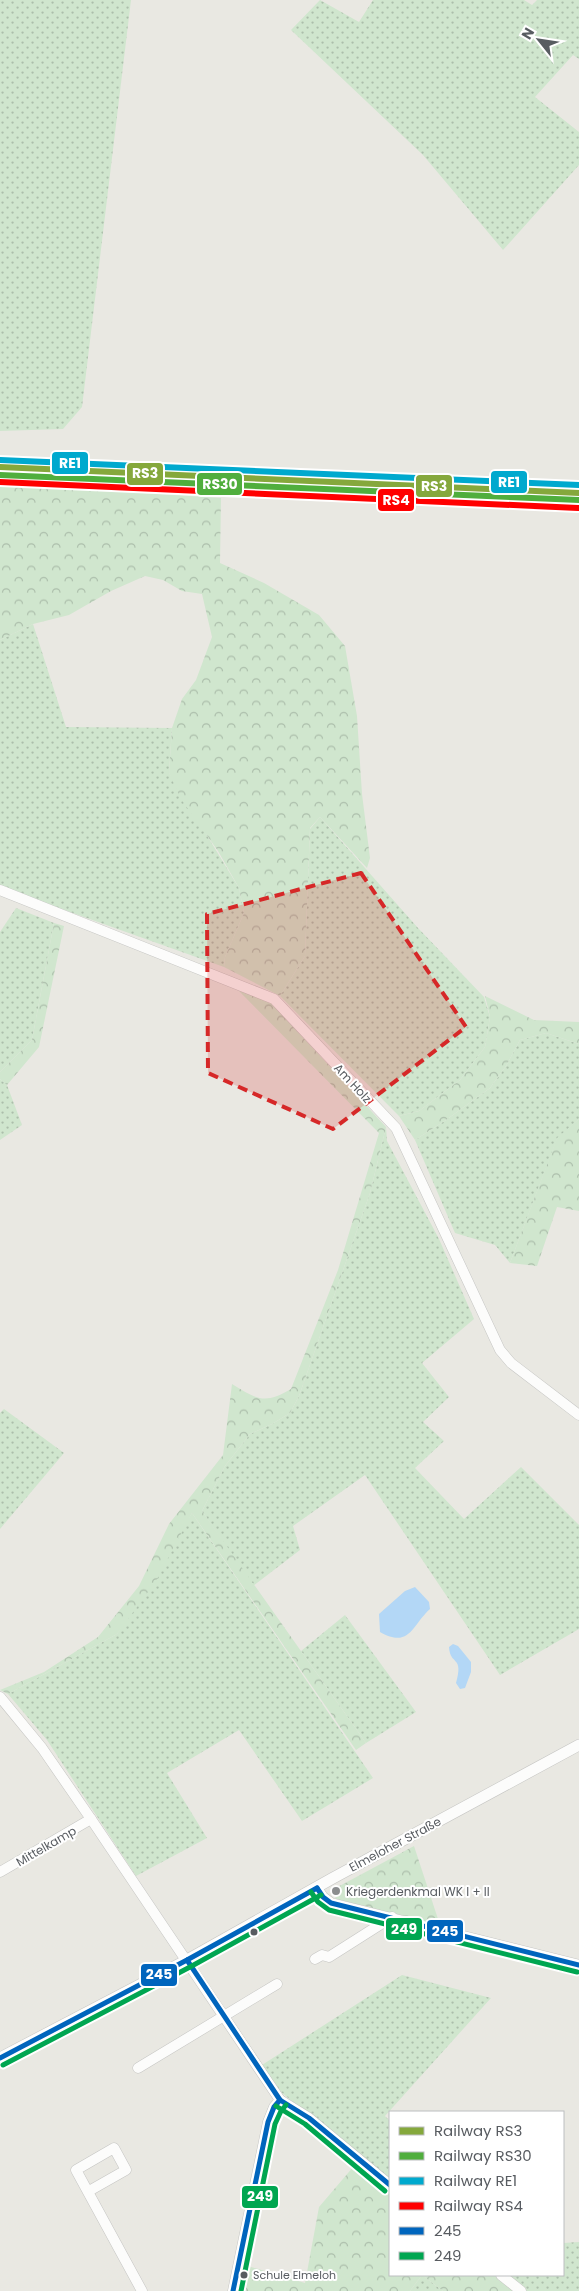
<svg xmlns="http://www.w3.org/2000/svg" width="579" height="2291" font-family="Poppins,sans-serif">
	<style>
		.grass { fill: url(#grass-dots) }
		.forest { fill: url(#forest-crowns) }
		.water { fill: #b3d7f6 }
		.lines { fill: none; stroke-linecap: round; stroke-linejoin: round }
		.minor-casing { stroke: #c5c5c3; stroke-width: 11 }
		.tertiary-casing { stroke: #c5c5c3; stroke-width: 12 }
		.minor { stroke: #fcfcfb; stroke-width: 10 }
		.tertiary { stroke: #fcfcfb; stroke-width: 11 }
		.bus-1-casing { stroke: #fff; stroke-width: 9 }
		.bus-2-casing { stroke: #fff; stroke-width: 9 }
		.bus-1 { stroke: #0065bd; stroke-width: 5 }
		.bus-2 { stroke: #00a651; stroke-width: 5 }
		.rail-1-casing { stroke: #fff; stroke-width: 10 }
		.rail-2-casing { stroke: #fff; stroke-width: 10 }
		.rail-3-casing { stroke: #fff; stroke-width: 10 }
		.rail-4-casing { stroke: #fff; stroke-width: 10 }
		.rail-1 { stroke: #85a83c; stroke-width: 6 }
		.rail-2 { stroke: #50ae3d; stroke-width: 6 }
		.rail-3 { stroke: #00a9ce; stroke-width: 6 }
		.rail-4 { stroke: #f00; stroke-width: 6 }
		.marked { fill: #d62828; fill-opacity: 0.2; stroke: #d62828; stroke-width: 4; stroke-dasharray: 10 6; stroke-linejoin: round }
		.poi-dot { fill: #8b8d8e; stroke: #fff; stroke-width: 2 }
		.bus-dot { fill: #585c61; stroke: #fff; stroke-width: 2 }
		.labels { text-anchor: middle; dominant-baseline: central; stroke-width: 4; stroke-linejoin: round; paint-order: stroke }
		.bus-label { font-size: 11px; fill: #585c61; stroke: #fff; text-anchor: start }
		.street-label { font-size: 12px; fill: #585c61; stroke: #fff }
		.poi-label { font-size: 12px; fill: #585c61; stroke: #fff; text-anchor: start }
		.line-badge { stroke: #fff; stroke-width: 2 }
		.badge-label { font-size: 14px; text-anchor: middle; font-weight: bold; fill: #fff }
	</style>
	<defs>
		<pattern id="grass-dots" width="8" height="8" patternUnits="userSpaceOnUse" patternTransform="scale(1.25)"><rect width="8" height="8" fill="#d0e6ce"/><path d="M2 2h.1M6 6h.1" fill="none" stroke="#acbeab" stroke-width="1.8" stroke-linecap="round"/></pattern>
		<pattern id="forest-crowns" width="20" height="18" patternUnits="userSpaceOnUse" patternTransform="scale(1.25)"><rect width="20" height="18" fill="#d0e6ce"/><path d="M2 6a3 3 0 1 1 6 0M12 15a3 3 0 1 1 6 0" fill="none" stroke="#acbeab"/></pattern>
	</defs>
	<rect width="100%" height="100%" fill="#e9e8e2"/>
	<g class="grass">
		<path d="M0 0H131L82 407 63 429 0 431Z"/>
		<path d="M320 0 359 22 373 0H524L532 5 537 0H579V59L573 55 535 97 579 132V165L503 250 423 155 291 30Z"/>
		<path d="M33 624 66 727 172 728 169 773 239 888 244 913 225 957 224 967 0 887V640Z"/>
		<path d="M320 817 418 928 484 997 490 1017 485 1047 460 1080 419 1111 399 1116 280 996 305 956 310 829Z"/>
		<path d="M16 908 54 923 32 1040 0 1072V932Z"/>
		<path d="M546 1033 579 1044V1119L557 1139 510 1263 495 1245 455 1233 415 1140 446 1120 490 1088 506 1066 520 1040Z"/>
		<path d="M0 1079 7 1085 22 1125 0 1140Z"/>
		<path d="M386 1127 387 1141 439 1239 474 1319 422 1363 449 1397 423 1422 444 1441 415 1468 464 1519 521 1467 579 1525V1629L500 1675 365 1475 293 1526 300 1550 253 1586 202 1511 225 1466 250 1434 272 1424 290 1413 299 1396 370 1193Z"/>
		<path d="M4 1409 64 1453 0 1529V1413Z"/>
		<path d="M192 1513 373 1778 302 1821 239 1730 167 1773 207 1838 136 1876 47 1740 8 1694 117 1634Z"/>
		<path d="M345 1615 416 1712 366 1743 301 1651Z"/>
		<path d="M402 1975 491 1998 385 2116 390 2121V2181L282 2093 262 2065Z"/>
		<path d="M579 2242V2291H527L507 2275H563V2243Z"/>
		<path d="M422 2275 443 2291H410Z"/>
	</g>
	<g class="forest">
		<path d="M0 484 221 498 220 563 264 583 319 615 345 646 357 716 362 794 370 858 367 868 320 817 310 828 305 956 280 996 224 967 225 957 244 913 239 888 218 851 181 799 169 773 172 728 182 699 196 680 212 637 202 594 182 591 163 580 145 576 111 591 69 615 33 624 0 640Z"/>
		<path d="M54 923 64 926 39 1047 7 1085 0 1079V1072L32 1040Z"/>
		<path d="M238 990 271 1003 386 1127 370 1193 299 1396 290 1413 272 1424 250 1434 225 1466 202 1511 366 1743 356 1750 192 1513 156 1581 117 1634 8 1694 0 1690 44 1672 98 1637 139 1586 169 1524 223 1455 232 1384C257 1399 264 1405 291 1389L338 1270 379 1133Z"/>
		<path d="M485 996 534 1020 579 1022V1044L546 1033 520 1040 506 1066 490 1088 446 1120 415 1140 399 1116 419 1111 460 1080 485 1047 490 1017Z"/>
		<path d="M579 1119V1211L557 1207 537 1266 510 1263 557 1138Z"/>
		<path d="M414 1846 438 1919 437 1924 336 1899 334 1889Z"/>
		<path d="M354 2166 390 2194V2275H494L515 2291H443L422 2275 410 2291H243L248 2266 305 2283 319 2207Z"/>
	</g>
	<g class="water">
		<path d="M415 1587 429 1602 430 1609C412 1625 410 1649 380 1632L379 1614 405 1591Z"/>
		<path d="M453 1644 458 1646 471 1662V1672L465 1688 460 1689 456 1683C464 1655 450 1666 449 1647Z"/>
	</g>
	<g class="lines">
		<g class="minor-casing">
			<g id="minor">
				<path d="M0 890 274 999 396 1128 500 1350 511 1363 579 1415"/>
				<path d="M0 1697 42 1748 91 1819 280 2100 309 2118 390 2185"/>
				<path d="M0 1872 91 1819"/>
				<path d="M317 1888 323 1897 331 1903 579 1965"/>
				<path d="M315 1959 322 1955 329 1957 392 1917"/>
				<path d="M138 2068 277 1984"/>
				<path d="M89 2191 126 2170 114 2148 76 2170 142 2291"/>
				<path d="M501 2275 521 2291"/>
				<path d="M233 2291 268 2122 274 2107 280 2100"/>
			</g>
		</g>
		<g class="tertiary-casing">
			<path id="tertiary" d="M0 2058 187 1960 333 1878 579 1745"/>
		</g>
		<use href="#minor" class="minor"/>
		<use href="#tertiary" class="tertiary"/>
		<g class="bus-1-casing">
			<g id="bus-1">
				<path d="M317 1888 323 1897 331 1903 579 1965"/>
				<path d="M187 1960 280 2100 309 2118 390 2185"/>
				<path d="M0 2058 187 1960 317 1888"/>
				<path d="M233 2291 268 2122 274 2107 280 2100"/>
			</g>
		</g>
		<g class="bus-2-casing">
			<g id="bus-2">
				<path d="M311 1892 318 1902 329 1910 577 1972"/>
				<path d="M3 2065 190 1967 321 1895"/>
				<path d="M276 2106 305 2124 385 2191"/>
				<path d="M241 2291 275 2124 281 2111 286 2105"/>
			</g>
		</g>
		<use href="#bus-1" class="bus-1"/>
		<use href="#bus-2" class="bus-2"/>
		<g class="rail-1-casing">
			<path id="rail-1" d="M0 467 579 493"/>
		</g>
		<g class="rail-2-casing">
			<path id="rail-2" d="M0 475 579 500"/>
		</g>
		<g class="rail-3-casing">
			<path id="rail-3" d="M0 460 579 485"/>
		</g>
		<g class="rail-4-casing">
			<path id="rail-4" d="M0 482 578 508"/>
		</g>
		<use href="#rail-1" class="rail-1"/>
		<use href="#rail-2" class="rail-2"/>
		<use href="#rail-3" class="rail-3"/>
		<use href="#rail-4" class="rail-4"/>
	</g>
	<path class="marked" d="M361 873 466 1027 333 1129 208 1073 207 914Z"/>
	<circle class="poi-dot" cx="336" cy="1891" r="5"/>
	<g class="bus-dot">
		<circle cx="254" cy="1932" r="4.5"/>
		<circle cx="244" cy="2275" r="4.5"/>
	</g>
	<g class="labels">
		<g class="bus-label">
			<text x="253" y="2275">Schule Elmeloh</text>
		</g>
		<g class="street-label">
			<text transform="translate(353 1083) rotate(47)">Am Holz</text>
			<text transform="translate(395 1844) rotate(-28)">Elmeloher Straße</text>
			<text transform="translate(46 1846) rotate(-30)">Mittelkamp</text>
		</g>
		<g class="poi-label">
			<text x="346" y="1891">Kriegerdenkmal WK I + II</text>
		</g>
	</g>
	<g class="line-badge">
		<rect x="51" y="451" width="38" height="24" rx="5" fill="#00a9ce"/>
		<rect x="126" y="462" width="38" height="24" rx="5" fill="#85a83c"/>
		<rect x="490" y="470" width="38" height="24" rx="5" fill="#00a9ce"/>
		<rect x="196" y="472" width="47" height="24" rx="5" fill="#50ae3d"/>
		<rect x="415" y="474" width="38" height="24" rx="5" fill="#85a83c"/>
		<rect x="377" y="488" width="38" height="24" rx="5" fill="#f00"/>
		<rect x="385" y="1917" width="38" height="24" rx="5" fill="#00a651"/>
		<rect x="426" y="1919" width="38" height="24" rx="5" fill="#0065bd"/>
		<rect x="140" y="1963" width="38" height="24" rx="5" fill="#0065bd"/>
		<rect x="241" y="2185" width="38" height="24" rx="5" fill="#00a651"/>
	</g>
	<g class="badge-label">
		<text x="70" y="468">RE1</text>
		<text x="145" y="478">RS3</text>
		<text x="509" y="487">RE1</text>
		<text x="220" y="489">RS30</text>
		<text x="434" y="491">RS3</text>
		<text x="396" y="505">RS4</text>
		<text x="404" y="1934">249</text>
		<text x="445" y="1936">245</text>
		<text x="159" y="1979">245</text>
		<text x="260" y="2201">249</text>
	</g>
	<rect x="389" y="2111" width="175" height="165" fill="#ffffff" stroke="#bcbec0"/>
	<rect x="399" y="2127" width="25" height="8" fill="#85a83c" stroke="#bcbec0"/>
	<text x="434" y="2136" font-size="15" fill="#585c61">Railway RS3</text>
	<rect x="399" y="2152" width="25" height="8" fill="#50ae3d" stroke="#bcbec0"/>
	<text x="434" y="2161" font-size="15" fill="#585c61">Railway RS30</text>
	<rect x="399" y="2177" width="25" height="8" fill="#00a9ce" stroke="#bcbec0"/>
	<text x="434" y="2186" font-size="15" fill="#585c61">Railway RE1</text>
	<rect x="399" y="2202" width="25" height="8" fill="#ff0000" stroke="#bcbec0"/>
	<text x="434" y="2211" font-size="15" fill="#585c61">Railway RS4</text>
	<rect x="399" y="2227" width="25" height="8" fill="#0065bd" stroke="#bcbec0"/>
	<text x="434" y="2236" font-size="15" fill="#585c61">245</text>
	<rect x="399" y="2252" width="25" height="8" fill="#00a651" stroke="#bcbec0"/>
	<text x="434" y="2261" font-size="15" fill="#585c61">249</text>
	<g transform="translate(539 40) rotate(300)" stroke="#ffffff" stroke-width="4" paint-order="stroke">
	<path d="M0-4L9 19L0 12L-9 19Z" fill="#585c61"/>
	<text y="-8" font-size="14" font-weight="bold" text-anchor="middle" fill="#585c61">N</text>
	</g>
</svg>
